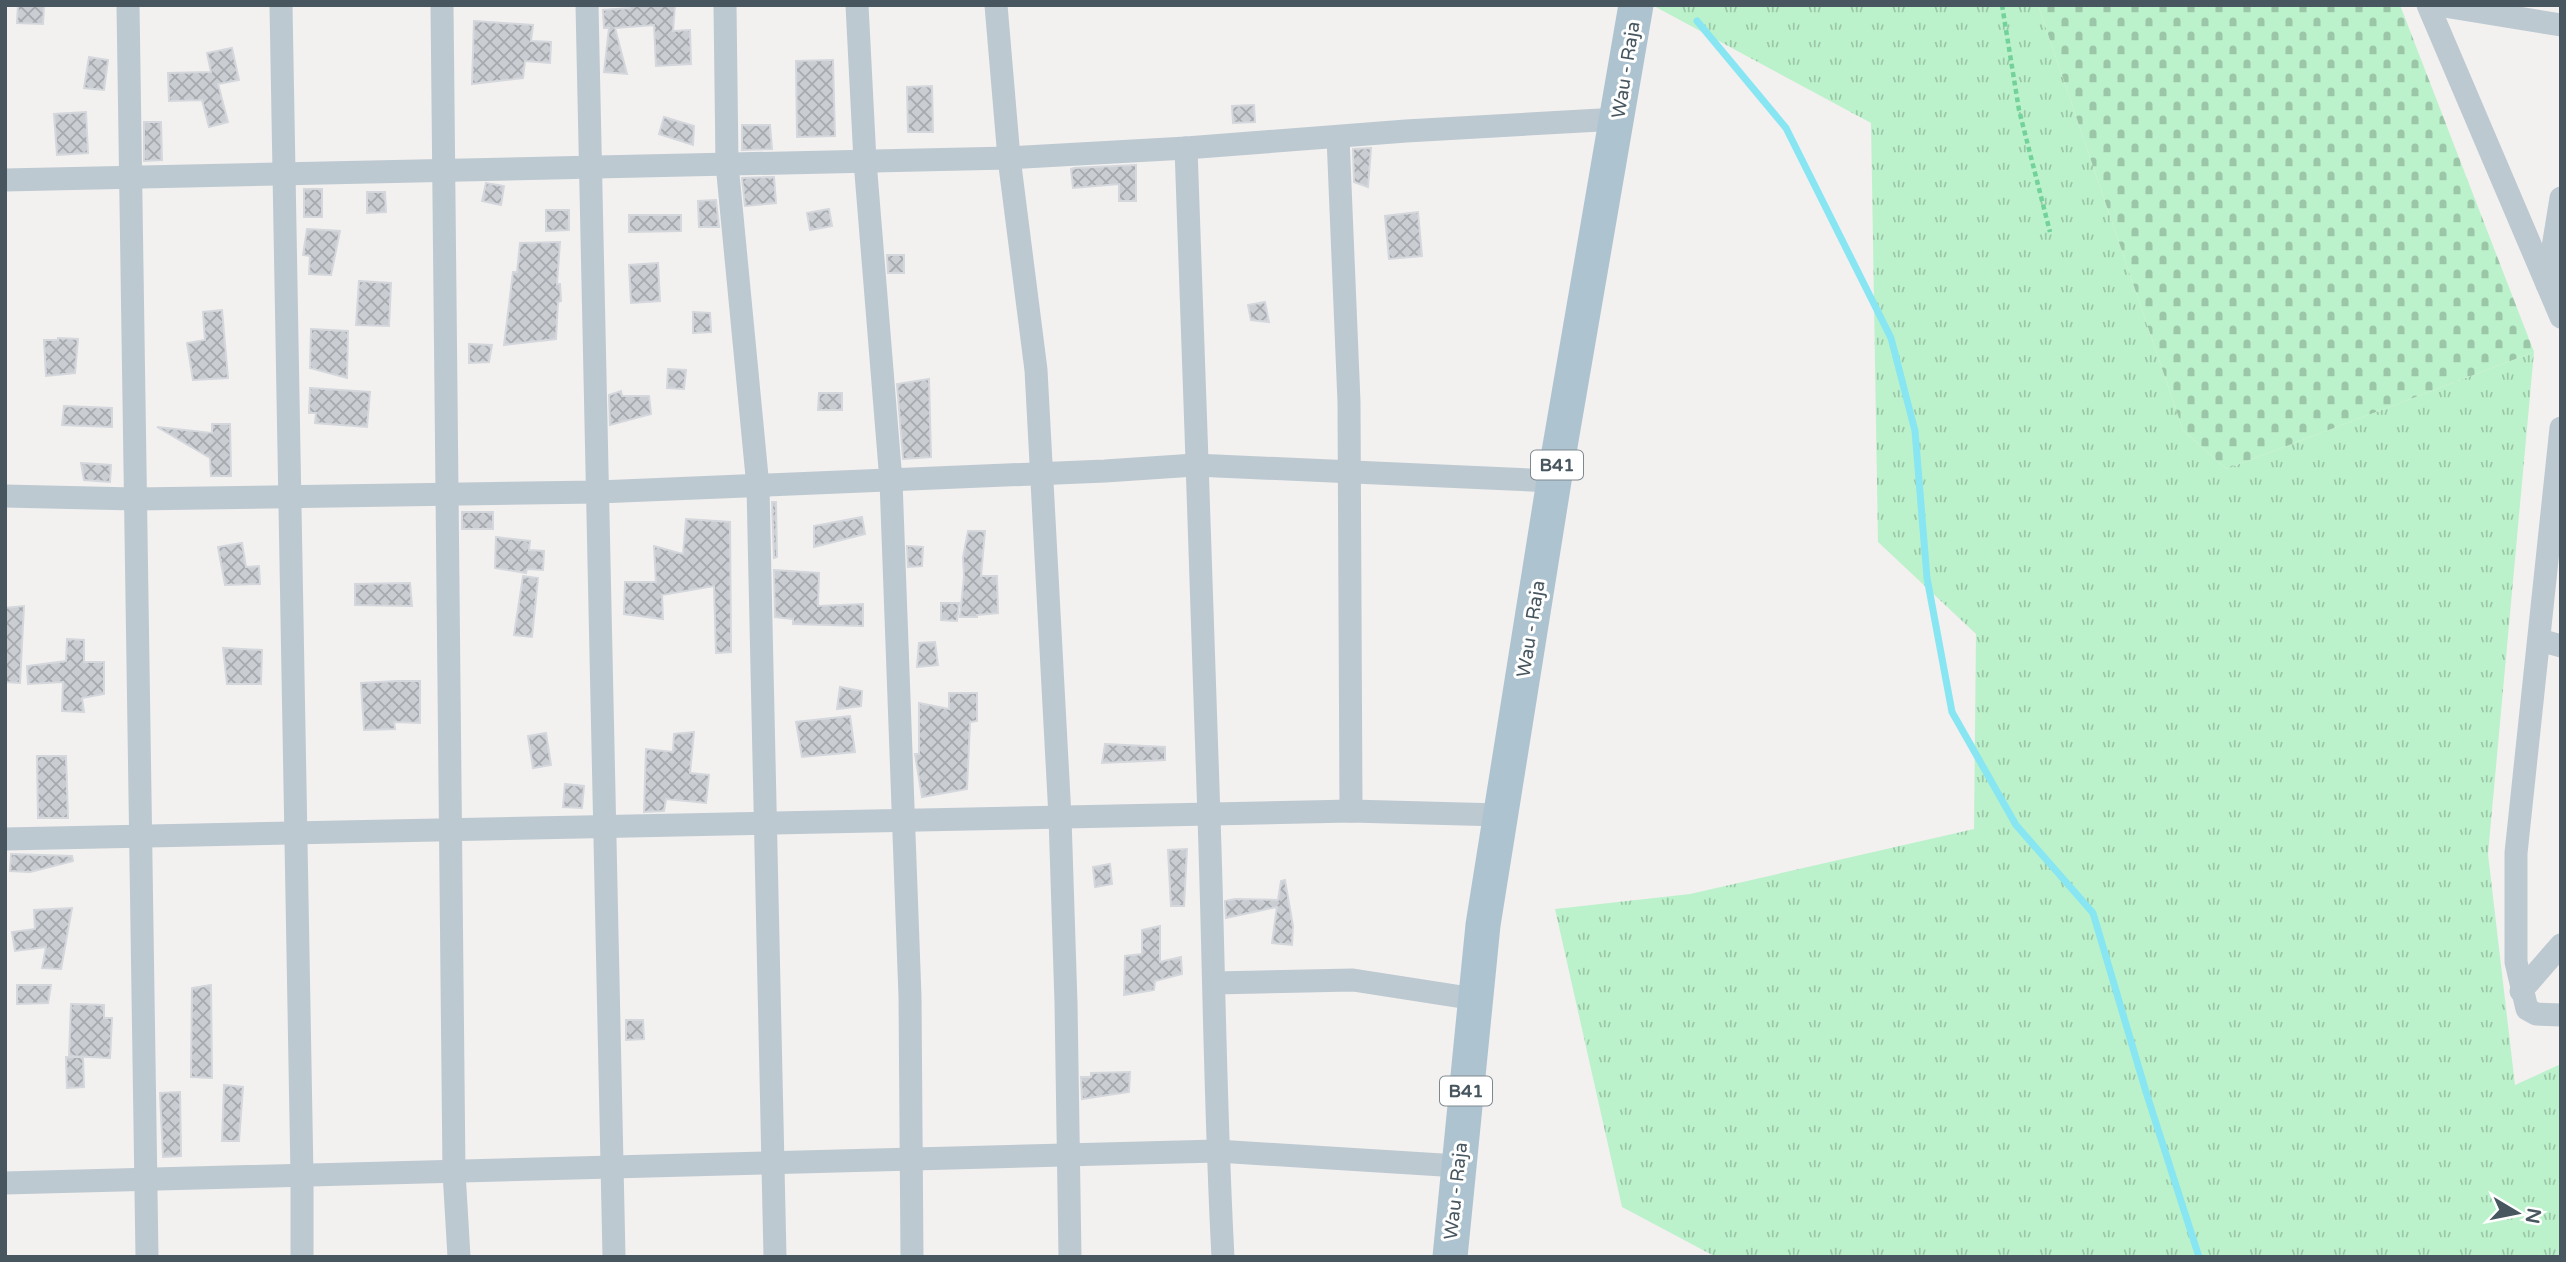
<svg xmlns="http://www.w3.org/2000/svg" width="2566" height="1262" font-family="'Varela Round',sans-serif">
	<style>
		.grass { fill: url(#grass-tufts) }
		.cemetery { fill: url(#cemetery-stones) }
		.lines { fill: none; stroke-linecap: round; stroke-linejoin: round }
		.stream { stroke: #87e6f2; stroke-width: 7 }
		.building { fill: url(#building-cross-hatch); stroke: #d4d7dc; stroke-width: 2 }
		.path { stroke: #72d299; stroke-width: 4.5; stroke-dasharray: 5 3.5; stroke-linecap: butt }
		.minor { stroke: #bdc9d0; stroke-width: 23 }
		.primary { stroke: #aec3d0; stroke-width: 35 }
		.labels { text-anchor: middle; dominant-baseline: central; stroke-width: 6; stroke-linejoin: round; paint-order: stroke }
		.shield { fill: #fff; stroke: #7e898f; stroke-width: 2 }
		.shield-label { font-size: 18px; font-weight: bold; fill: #47565f }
		.street-label { font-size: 19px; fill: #47565f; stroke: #fff }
	</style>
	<defs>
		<pattern id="grass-tufts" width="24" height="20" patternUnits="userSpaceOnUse" patternTransform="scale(1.75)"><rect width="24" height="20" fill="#bcf2cb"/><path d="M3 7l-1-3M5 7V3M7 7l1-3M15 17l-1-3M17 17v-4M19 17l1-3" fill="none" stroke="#9bc7a8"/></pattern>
		<pattern id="cemetery-stones" width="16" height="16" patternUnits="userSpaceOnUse" patternTransform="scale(1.75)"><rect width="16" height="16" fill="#bcf2cb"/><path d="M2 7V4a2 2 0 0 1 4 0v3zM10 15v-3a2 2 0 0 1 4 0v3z" fill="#9bc7a8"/></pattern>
		<pattern id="building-cross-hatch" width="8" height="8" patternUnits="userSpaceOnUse" patternTransform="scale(1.75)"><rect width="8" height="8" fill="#caced3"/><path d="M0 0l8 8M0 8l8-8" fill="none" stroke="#a6aaae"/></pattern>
	</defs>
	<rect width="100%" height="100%" fill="#f3f0f0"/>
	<path class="grass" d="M1652 5H2038L2183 430 2226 469 2534 352 2488 854 2515 1085 2561 1064V1257H1716L1622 1207 1555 909 1690 894 1974 829 1976 634 1878 542 1871 123Z"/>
	<path class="cemetery" d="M2038 5H2400L2534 352 2226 469 2183 430Z"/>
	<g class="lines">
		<path class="stream" d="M1697 21 1786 128 1891 338 1915 431 1927 578 1952 712 2016 825 2093 913 2146 1092 2199 1257"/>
	</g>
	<g class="building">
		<path d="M18 5H44L43 24 17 23Z"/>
		<path d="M630 5H675L673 31 690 30 691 64 656 66 654 25 615 28 627 74 604 72 609 28H604L603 10 630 8Z"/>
		<path d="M474 21 533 25 531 41 551 42 550 63 525 61 523 78 472 84Z"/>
		<path d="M232 48 239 80 218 84 228 122 209 127 202 100 169 101 168 73 211 72 207 53Z"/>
		<path d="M89 57 108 60 104 90 84 88Z"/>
		<path d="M833 60 835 136 797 137 796 61Z"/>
		<path d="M932 86 933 132H908L907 87Z"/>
		<path d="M1254 105 1255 122 1233 123 1232 106Z"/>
		<path d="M86 112 88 153 57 155 54 114Z"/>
		<path d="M664 117 694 126 693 145 659 134Z"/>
		<path d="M144 122H161L162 160 144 161Z"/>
		<path d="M742 125H770L772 149 742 150Z"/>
		<path d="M1371 148 1368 187 1354 182 1353 149Z"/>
		<path d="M1136 165V201H1119V184L1073 188 1071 169 1074 168Z"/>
		<path d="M774 177 776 203 745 206 742 178Z"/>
		<path d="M486 183 504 186 501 205 482 201Z"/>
		<rect x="304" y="189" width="18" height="28"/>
		<path d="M367 192H385L386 212 367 213Z"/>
		<path d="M716 200 719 227H699L698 201Z"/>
		<path d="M829 209 832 226 810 230 807 213Z"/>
		<path d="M546 210H569V230L546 231Z"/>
		<path d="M1418 212 1422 256 1389 259 1385 216Z"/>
		<path d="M629 215H681V231L629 232Z"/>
		<path d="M307 229 340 231 331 275 309 274 310 256 303 255Z"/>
		<path d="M560 242 557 284H560L561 301 558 302 556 339 504 345 513 272H517L520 243Z"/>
		<path d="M887 255H904V273H888Z"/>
		<path d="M658 263 660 301 631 303 629 265Z"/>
		<path d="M359 281 391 283 389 326 356 325Z"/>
		<path d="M1265 302 1269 322 1251 320 1248 305Z"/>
		<path d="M222 310 228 378 193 380 187 343 205 340 203 312Z"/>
		<path d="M693 312 710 313 711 332 693 333Z"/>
		<path d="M311 329 348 331 347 378 310 368Z"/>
		<path d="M58 338 78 339 75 373 46 376 44 340H58Z"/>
		<path d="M469 344 492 345 489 362 469 363Z"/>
		<path d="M668 369 686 370 684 389 667 388Z"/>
		<path d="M929 379 931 457 903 459 897 384Z"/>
		<path d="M310 388 370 392 367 427 315 423 316 413H309Z"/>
		<path d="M621 391 622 396H649L651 414 610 425 609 395Z"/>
		<path d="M819 393H842V410H818Z"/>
		<path d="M64 406 112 408V427L62 425Z"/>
		<path d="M212 424H230L231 476H211L210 458 157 427 212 433Z"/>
		<path d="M81 463 111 465 110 482 84 480Z"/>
		<path d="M772 502H776L777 557 774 558Z"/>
		<rect x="462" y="512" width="31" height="17"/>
		<path d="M862 517 865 534 814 547V526Z"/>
		<path d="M686 519 730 522 731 652 716 653 714 586 662 595 663 619 624 614 625 582H656L654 546 683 554Z"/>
		<path d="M968 531H985L981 576H997L998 613 977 615V617H960L964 576 963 557Z"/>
		<path d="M496 537 530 541 529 550 544 551 543 570 527 569 526 573 495 568Z"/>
		<path d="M242 543 246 567 259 566 260 584 225 585 218 547Z"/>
		<path d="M907 546 923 547 922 566 908 567Z"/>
		<path d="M774 570 819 573 818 606 863 604V626L793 624V619L775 617Z"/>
		<path d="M523 576 538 578 532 637 514 635Z"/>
		<path d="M410 583 412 606 355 605V584Z"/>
		<path d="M941 603H959L957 621 941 620Z"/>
		<path d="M24 606 20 683 5 682V608Z"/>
		<path d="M67 639 84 640V662H104V694L82 698 84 712 62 711 63 682 28 684 27 666 66 661Z"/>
		<path d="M935 642 938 665 917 667 919 643Z"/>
		<path d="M223 648 262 650 261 684H227Z"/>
		<path d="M398 681H420V723L394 722 395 729 364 730 361 683Z"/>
		<path d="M840 687 862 691 861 706 837 709Z"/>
		<path d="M949 693H977V721L970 722 967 789 922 797 915 754H919V703L949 709Z"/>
		<path d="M850 716 855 752 802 757 796 722Z"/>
		<path d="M694 732 690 773 709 775 706 803 666 799 664 811 644 812 646 749 673 752 674 734Z"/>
		<path d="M546 733 551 765 533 768 528 736Z"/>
		<path d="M1105 744 1165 747V760L1102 763Z"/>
		<path d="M37 756H66L68 818H38Z"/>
		<path d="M565 784 584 786 582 808 563 807Z"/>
		<path d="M1187 849 1184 906H1171L1168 850Z"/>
		<path d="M11 854 72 856 73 861 30 872 10 871Z"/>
		<path d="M1110 864 1112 884 1095 887 1093 867Z"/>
		<path d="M1285 880 1293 926 1292 945 1272 943 1277 907 1226 918 1225 901 1235 899 1278 900 1281 881Z"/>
		<path d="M72 908 61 969 42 968 46 947 15 951 12 932 35 929 34 910Z"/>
		<path d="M1160 926V962L1181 957 1182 974 1155 981 1154 990 1124 995 1125 956 1142 954V930Z"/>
		<path d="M17 985H51L48 1003 17 1004Z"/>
		<path d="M211 985 212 1078 191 1077 192 988Z"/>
		<path d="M71 1004 104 1005V1018H112L110 1058 69 1056Z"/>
		<path d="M626 1020H643L644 1039 626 1040Z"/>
		<path d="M66 1057H83L84 1087 67 1088Z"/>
		<path d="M1130 1072 1129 1092 1082 1099 1081 1077H1091V1073Z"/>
		<path d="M224 1085 243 1087 239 1141H222Z"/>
		<path d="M180 1092 181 1156 163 1157 160 1093Z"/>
	</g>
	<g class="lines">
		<path class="path" d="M2002 5 2019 110 2050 232"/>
		<g class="minor">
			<path d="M128 5 147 1257"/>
			<path d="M281 5 302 1176V1257"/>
			<path d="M442 5 454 1172 459 1257"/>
			<path d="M587 5 614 1257"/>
			<path d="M725 5 727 164 758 487 775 1257"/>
			<path d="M857 5 865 161 891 481 910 997 912 1257"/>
			<path d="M996 5 1009 158 1036 370 1060 817 1066 1003 1070 1257"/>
			<path d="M2428 5 2561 317"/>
			<path d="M2438 5 2561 25"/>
			<path d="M1338 137 1349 402 1351 811"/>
			<path d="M1186 148C1193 371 1203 594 1209 817 1214 963 1215 1110 1223 1257"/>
			<path d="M5 180 1009 158 1186 148 1406 131 1618 119"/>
			<path d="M2547 284 2561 198"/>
			<path d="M2561 428 2516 853V962L2527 1009 2536 1014 2561 1015"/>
			<path d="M5 496 135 499 598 492 1105 471 1195 465 1554 481"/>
			<path d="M2540 640 2561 646"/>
			<path d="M5 839 1351 811 1501 815"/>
			<path d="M1214 983 1353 980 1475 999"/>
			<path d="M2521 991 2561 945"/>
			<path d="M5 1183 1217 1151 1458 1166"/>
		</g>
		<path class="primary" d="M1450 1257 1483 925 1554 481 1636 5"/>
	</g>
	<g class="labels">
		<g class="shield">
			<rect x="1531" y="450.5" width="52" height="29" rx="5"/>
			<rect x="1440" y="1076.5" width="52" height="29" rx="5"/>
		</g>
		<g class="shield-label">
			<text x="1557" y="465">B41</text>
			<text x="1466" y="1091">B41</text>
		</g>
		<g class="street-label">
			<text transform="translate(1626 70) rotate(-81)">Wau - Raja</text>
			<text transform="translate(1531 629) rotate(-81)">Wau - Raja</text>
			<text transform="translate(1456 1191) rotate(-84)">Wau - Raja</text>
		</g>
	</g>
	<rect width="2566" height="1262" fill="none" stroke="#47565f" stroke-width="14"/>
	<g transform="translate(2517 1213) rotate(100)" stroke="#ffffff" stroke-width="5" paint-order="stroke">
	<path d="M0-5L12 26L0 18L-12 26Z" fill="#47565f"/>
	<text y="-10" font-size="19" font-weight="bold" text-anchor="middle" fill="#47565f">N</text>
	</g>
</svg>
